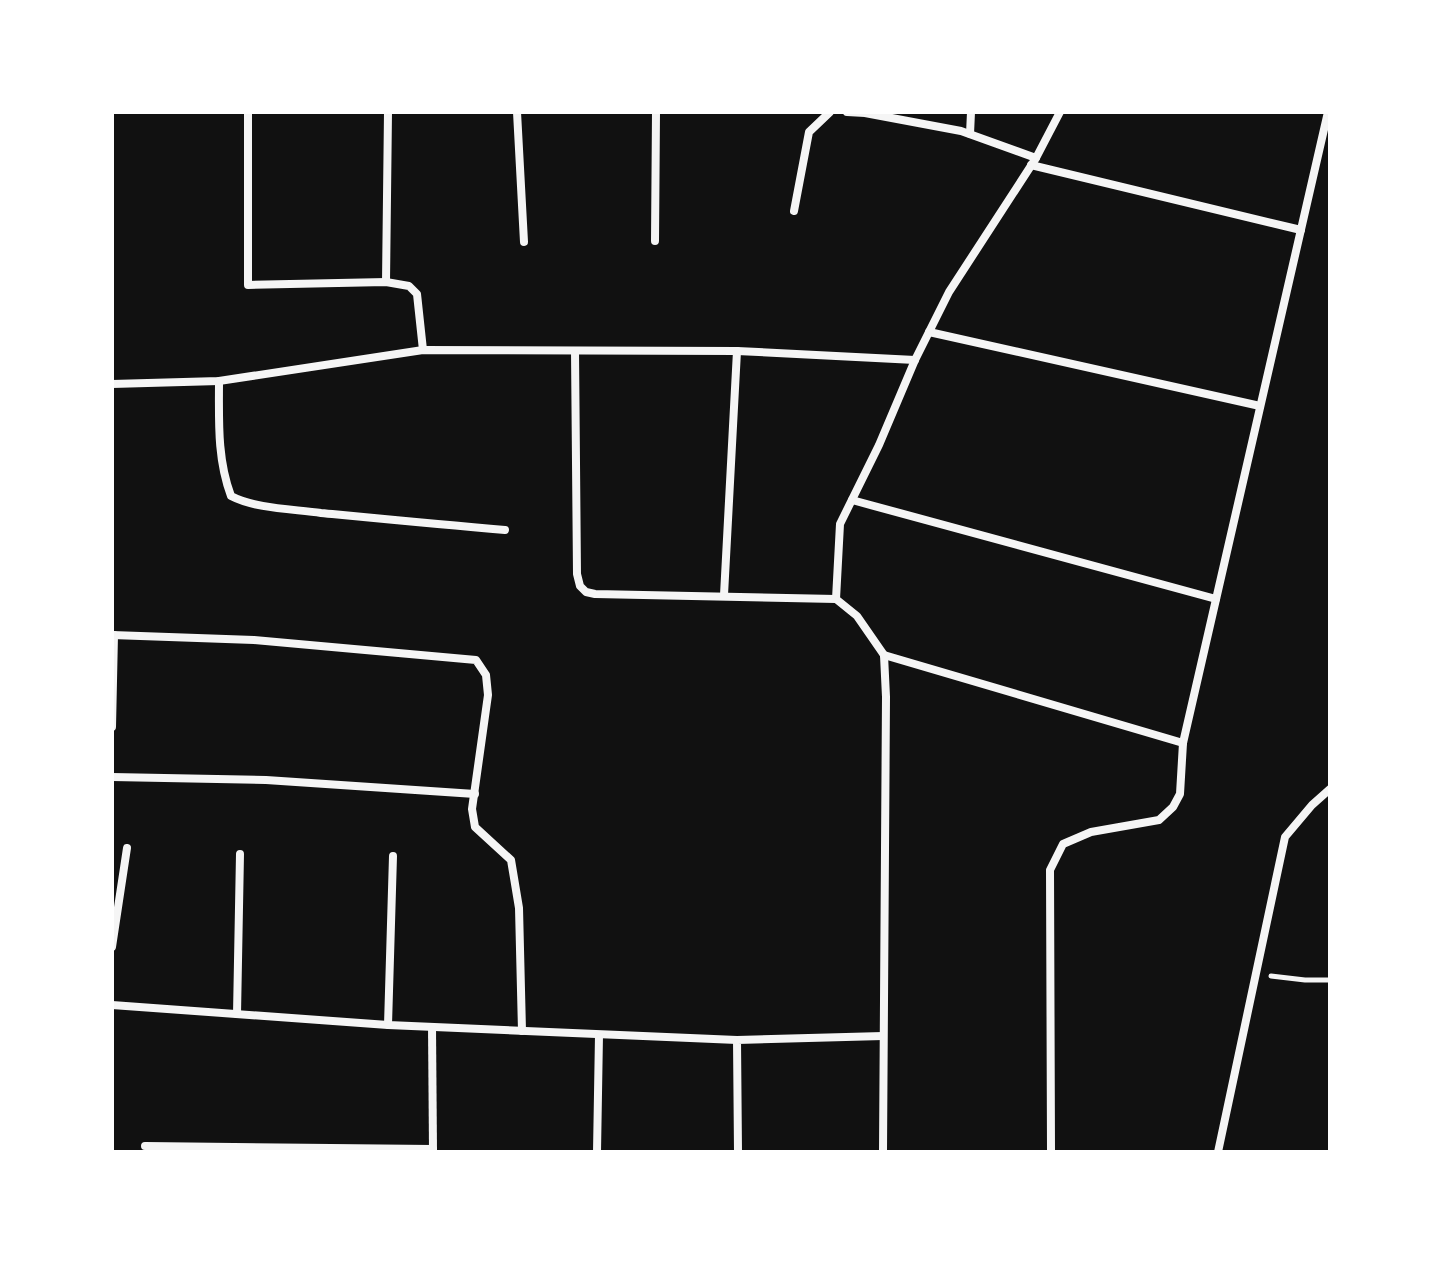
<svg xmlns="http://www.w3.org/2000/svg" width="1442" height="1264" font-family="Montserrat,sans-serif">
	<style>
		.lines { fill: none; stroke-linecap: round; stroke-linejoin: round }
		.path { stroke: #f5f5f5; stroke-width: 5 }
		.minor { stroke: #f5f5f5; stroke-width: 8 }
	</style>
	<rect width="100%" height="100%" fill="#111"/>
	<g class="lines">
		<path class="path" d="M1271 976 1305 980H1330"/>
		<g class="minor">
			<path d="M248 112V285L386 282 409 286 417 294 423 350"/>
			<path d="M517 112 524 242"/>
			<path d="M847 112 865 113 961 131 1036 158"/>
			<path d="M970 134 971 112"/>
			<path d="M1031 165 1301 230"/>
			<path d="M794 211 809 132 830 112"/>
			<path d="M655 241 656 112"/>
			<path d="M386 282 388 112"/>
			<path d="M929 332 1260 406"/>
			<path d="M575 351 577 574 580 586 586 592 595 594 836 599"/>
			<path d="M219 381C219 420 217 459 231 496 256 509 294 509 321 513 383 519 444 525 505 530"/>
			<path d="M112 384 219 381 423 350 737 351 915 360"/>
			<path d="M852 500 1216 599"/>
			<path d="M724 595 737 351"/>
			<path d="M112 635 254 640 476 660 486 675 488 695 472 809 475 827 511 860 519 908 522 1031"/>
			<path d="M884 655 1183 743"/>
			<path d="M112 727 114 635"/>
			<path d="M112 777 266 780 475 794"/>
			<path d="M112 947 127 848"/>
			<path d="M112 1005 388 1025 737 1040"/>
			<path d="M237 1014 240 854"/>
			<path d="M388 1025 393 856"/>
			<path d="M432 1027 433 1151"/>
			<path d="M145 1146 433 1149"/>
			<path d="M597 1152 599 1035"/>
			<path d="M738 1152 737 1040 883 1036"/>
			<path d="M883 1152 886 697 884 655 857 616 836 599 840 524 879 445 915 360 949 292 1036 158 1060 112"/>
			<path d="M1051 1152 1050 870 1063 844 1091 832 1159 820 1173 807 1180 794 1183 743 1328 112"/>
			<path d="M1218 1152 1285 837 1312 805 1330 789"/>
		</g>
	</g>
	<rect width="1442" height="1264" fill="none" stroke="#ffffff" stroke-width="228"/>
</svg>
